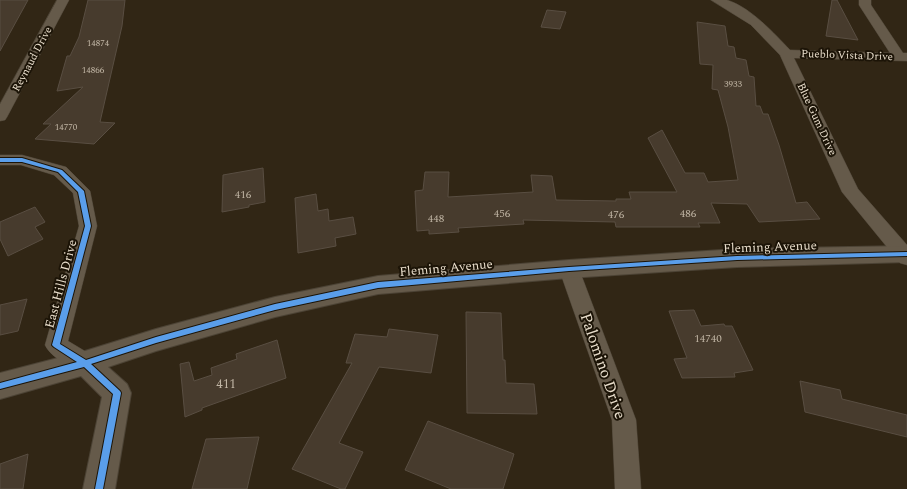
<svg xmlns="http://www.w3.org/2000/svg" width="907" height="489" font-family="Spectral,serif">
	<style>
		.building { fill: #473b2d; stroke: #594e42 }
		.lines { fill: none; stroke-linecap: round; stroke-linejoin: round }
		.minor-casing { stroke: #4c4335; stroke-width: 1 }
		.tertiary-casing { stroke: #4c4335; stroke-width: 2 }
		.minor { fill: #655a4a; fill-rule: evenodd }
		.tertiary { fill: #655a4a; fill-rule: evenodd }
		.cycleway-casing { stroke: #1c1407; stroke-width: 2 }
		.cycleway { fill: #5a9eea; fill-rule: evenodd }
		.labels { text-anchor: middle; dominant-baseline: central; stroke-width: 4; stroke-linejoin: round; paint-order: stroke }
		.far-number-label { font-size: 9px; fill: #c0b5a4 }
		.far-street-label { font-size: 11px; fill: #e9decc; stroke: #1c1407 }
		.number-label { font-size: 11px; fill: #c0b5a4 }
		.street-label { font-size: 13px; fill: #e9decc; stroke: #1c1407 }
		.near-number-label { font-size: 13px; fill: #c0b5a4 }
		.near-street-label { font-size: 16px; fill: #e9decc; stroke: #1c1407 }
	</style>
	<rect width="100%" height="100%" fill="#312615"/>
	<g class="building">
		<path d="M0 0H28L0 51Z"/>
		<path d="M88 0H125L122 26 100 122 115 123 94 144 35 139 51 124H43L83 87 57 91 67 56H70L79 37Z"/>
		<path d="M832 0H837L858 40 826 36Z"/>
		<path d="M547 10 566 12 560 29 541 27Z"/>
		<path d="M697 22 725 26 728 46 734 47 736 58 746 60 749 76 754 77 756 106H760L763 114H768L779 145 796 203 807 202 820 219 759 222 747 204 711 203 720 223H698L700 227H616L615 222 523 220 524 224 458 228 459 232 429 234V230L417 231 415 191 423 190 425 172H449L448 197 533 192 531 175 552 176 556 200 616 201V199H631L629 192H677L648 138 662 130 685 173H704L708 182 738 180 728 127 718 90 712 89 713 65 700 64Z"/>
		<path d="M263 168 265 202 249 205V207L222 212 223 175Z"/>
		<path d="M316 194 318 211 328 209 329 221 353 217 356 234 335 238 336 246 298 253 295 198Z"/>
		<path d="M35 207 45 222 35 227 43 239 8 256 0 239V222Z"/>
		<path d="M27 299 18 331 0 335V305Z"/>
		<path d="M694 310 701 326 724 324 725 326H732L753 370 734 373 735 377 682 378 674 359 687 358 669 311Z"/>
		<path d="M466 312 501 313 503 360H505L506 383 534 384 537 414 467 413Z"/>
		<path d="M389 329 438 335 431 373 379 367 339 443 363 452 345 489H341L292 469 352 363H346L355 334 387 337Z"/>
		<path d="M277 340 286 378 202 408V410L185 417 180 364 189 362 194 381 212 375 211 368 237 359 236 354Z"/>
		<path d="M800 381 840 390 842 399 907 415V437L805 412Z"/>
		<path d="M428 421 514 454 503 489H451L405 470Z"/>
		<path d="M259 437 247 489H192L206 439Z"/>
		<path d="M28 454 23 489H0V464Z"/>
	</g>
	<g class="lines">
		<g class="minor-casing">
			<g id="minor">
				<path d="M57 0H69L7 117 5 120 0 121V104Z"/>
				<path d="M711 0C716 0 722 0 727 0 750 7 774 33 790 50L890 53 859 5V0H871V5L903 53H907V61L794 58 858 189 907 245V265L900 263 842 192 780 55 751 25Z"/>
				<path d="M0 155H22L66 167 90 191 97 226 68 341 93 356 96 363 93 370 85 373C72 368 51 358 45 345L79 226 73 193 54 175 21 165H0Z"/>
				<path d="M569 261 576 264 579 269 636 420 641 489H615L612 420 559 269 562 264Z"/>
			</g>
		</g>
		<g class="tertiary-casing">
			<path id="tertiary" d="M907 246V262L737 267 569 278 378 294 275 317 156 351 108 367 127 384 131 393 115 489H83L102 397 81 376 0 399V373L85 351 156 329 275 297 378 276 569 260 737 249Z"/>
		</g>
		<use href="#minor" class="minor"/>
		<use href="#tertiary" class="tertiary"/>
		<g class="cycleway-casing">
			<path id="cycleway" d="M0 158H22L62 170 84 191 91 226 60 344 86 360 156 337 275 304 378 282 569 267 737 256 907 252V256L737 260 569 271 378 288 275 310 156 343 91 364 120 391 121 393 103 489H95L113 394 84 367 0 389V383L77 362 54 347 52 345 85 226 78 192 58 172 22 162H0Z"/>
		</g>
		<use href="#cycleway" class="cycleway"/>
	</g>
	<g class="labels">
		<g class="far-number-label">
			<text x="98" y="43">14874</text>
			<text x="93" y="70">14866</text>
			<text x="733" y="84">3933</text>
			<text x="66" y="127">14770</text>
		</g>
		<g class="far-street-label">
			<text transform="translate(847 55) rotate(2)">Pueblo Vista Drive</text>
			<text transform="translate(32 59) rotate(-62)">Reynaud Drive</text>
			<text transform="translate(817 119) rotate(65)">Blue Gum Drive</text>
		</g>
		<g class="number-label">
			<text x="243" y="194">416</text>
			<text x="502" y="213">456</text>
			<text x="688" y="213">486</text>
			<text x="616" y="214">476</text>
			<text x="436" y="218">448</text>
			<text x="708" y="338">14740</text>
		</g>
		<g class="street-label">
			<text transform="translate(770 247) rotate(-2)">Fleming Avenue</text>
			<text transform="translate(446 268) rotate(-5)">Fleming Avenue</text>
			<text transform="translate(61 284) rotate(-75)">East Hills Drive</text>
		</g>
		<g class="near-number-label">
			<text x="226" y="384">411</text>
		</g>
		<g class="near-street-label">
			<text transform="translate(603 366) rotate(71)">Palomino Drive</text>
		</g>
	</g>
</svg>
